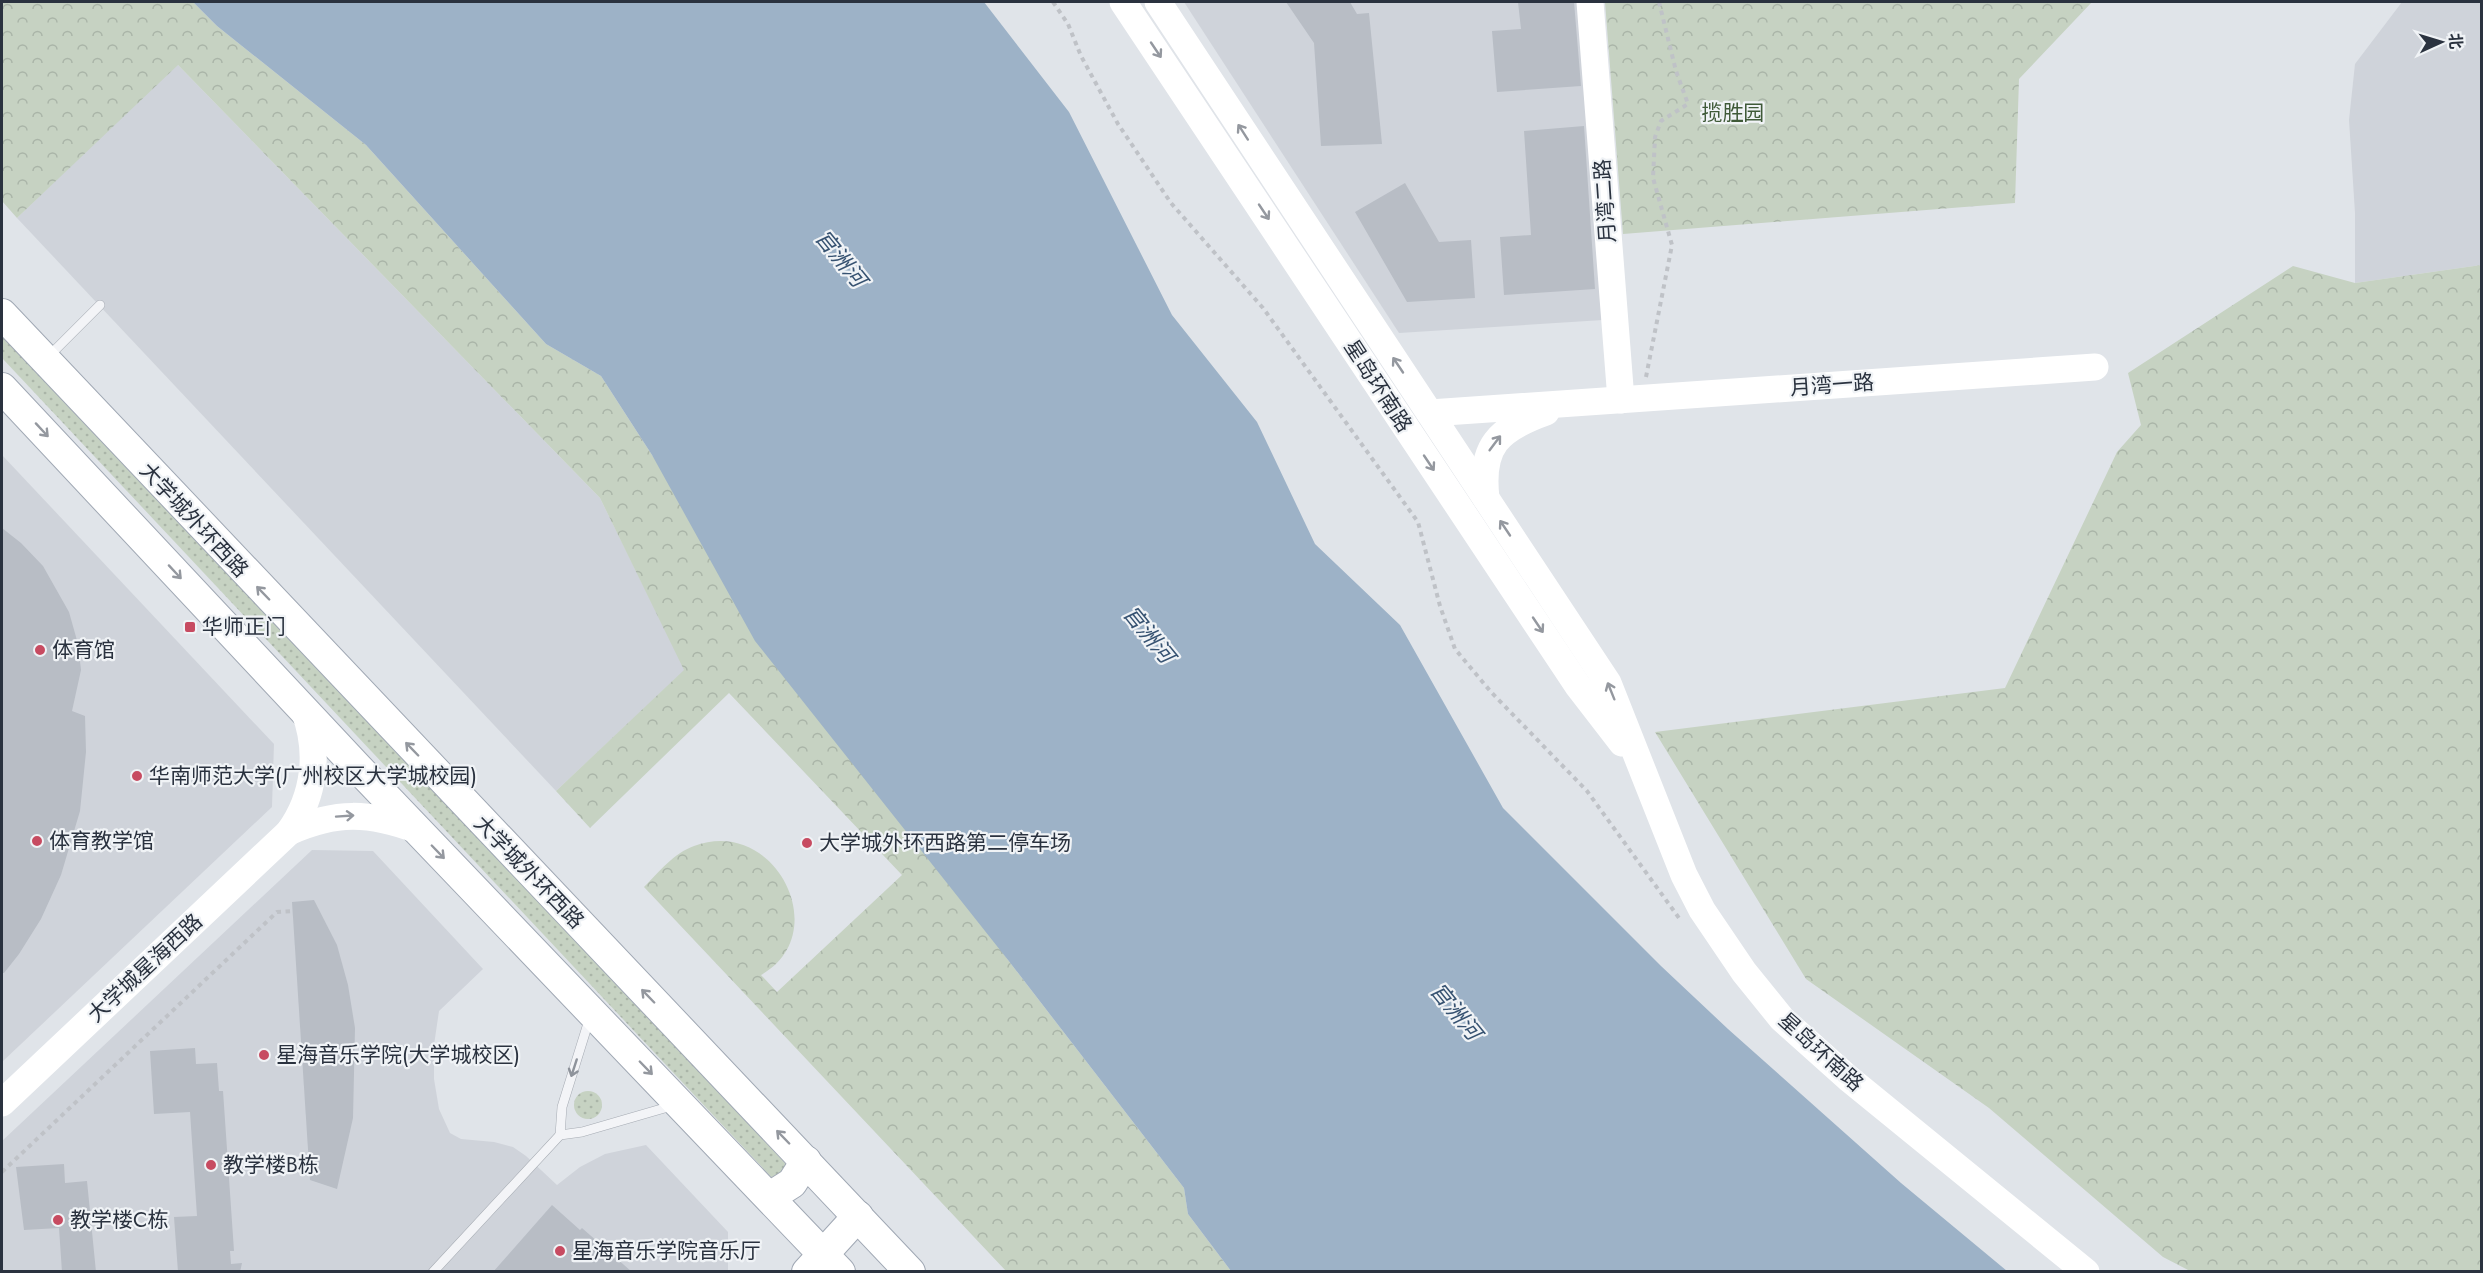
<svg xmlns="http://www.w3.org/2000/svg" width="2483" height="1273" font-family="Jost,'Noto Sans SC',sans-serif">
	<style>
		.built { fill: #cfd3da }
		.grass { fill: url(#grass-dots) }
		.forest { fill: url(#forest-crowns) }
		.water { fill: #9db2c7 }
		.building { fill: #b8bdc5 }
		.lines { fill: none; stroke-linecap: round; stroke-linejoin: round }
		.lane-casing { stroke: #a6abb3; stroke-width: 10 }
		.primary-casing { stroke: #a0a8b4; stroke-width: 32 }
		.path { stroke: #bfc2c7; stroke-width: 4; stroke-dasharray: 4.5 4.5; stroke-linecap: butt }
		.lane { stroke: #f3f4f7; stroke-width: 9 }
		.secondary { stroke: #fff; stroke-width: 27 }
		.primary { stroke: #fff; stroke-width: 30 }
		.oneway { stroke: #94989f }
		.oneway2 { stroke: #8e939b }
		.poi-dot { fill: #c74b61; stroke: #f0f3f6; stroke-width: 2 }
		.labels { text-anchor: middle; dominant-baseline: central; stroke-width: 4.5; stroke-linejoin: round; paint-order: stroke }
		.park-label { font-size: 21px; fill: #3f5a38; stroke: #f0f3f6 }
		.street-label { font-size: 21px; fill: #2a323f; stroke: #f0f3f6 }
		.poi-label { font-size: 21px; fill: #2a323f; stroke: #f0f3f6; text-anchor: start }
		.water-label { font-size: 22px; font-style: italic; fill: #365271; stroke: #f0f3f6 }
	</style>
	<defs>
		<pattern id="grass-dots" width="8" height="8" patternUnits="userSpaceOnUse" patternTransform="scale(1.5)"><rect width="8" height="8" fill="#c6d2c2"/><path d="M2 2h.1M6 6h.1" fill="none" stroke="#aab5a8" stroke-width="1.8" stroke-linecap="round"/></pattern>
		<pattern id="forest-crowns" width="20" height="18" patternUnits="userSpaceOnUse" patternTransform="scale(1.5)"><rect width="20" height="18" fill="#c6d2c2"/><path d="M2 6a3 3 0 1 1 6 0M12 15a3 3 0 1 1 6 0" fill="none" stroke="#aab5a8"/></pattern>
	</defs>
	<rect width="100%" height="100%" fill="#e0e4e9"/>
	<g class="built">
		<path d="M1184 2H1579L1603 320 1399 333Z"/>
		<path d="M2402 2H2481V265L2355 283V213L2349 120 2355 64Z"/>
		<path d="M177 64 600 498 685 670 556 791 17 218Z"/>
		<path d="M2 455 274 744 272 807 2 1062Z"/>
		<path d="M312 850 373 851 483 969 439 1011 434 1045V1079L439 1109 450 1133 461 1139 494 1142 513 1147 526 1156 557 1185 580 1167 605 1154 646 1145 728 1232V1271L2 1272V1141Z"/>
	</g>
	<g class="grass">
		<path d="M2 331 787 1165 774 1180 2 358Z"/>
		<circle cx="588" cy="1105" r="14"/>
	</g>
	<g class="forest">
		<path d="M2 2H193L217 26 366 145 546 344 601 376 652 455 1008 960 1184 1188 1188 1214 1231 1271H1006L644 887C659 872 674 853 694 846 775 815 835 934 761 975L777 992 902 875 729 693 590 828 556 791 684 670 600 498 178 65 17 218 2 201Z"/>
		<path d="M1605 2H2092L2019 79 2015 203 1623 234Z"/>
		<path d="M2481 265V1271H2190L2163 1257 1989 1108 1806 979 1655 732 2005 688 2117 452 2141 425 2128 373 2293 266 2355 283Z"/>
	</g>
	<path class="water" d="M193 2H984L1069 112 1172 315 1257 422 1315 544 1400 625 1503 808 1661 966 1728 1029 1901 1183 2007 1271H1231L1188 1214 1184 1188 1008 960 755 641 652 455 601 376 546 344 366 145 217 26Z"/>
	<g class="building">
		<path d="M1286 2H1350L1357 14 1369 13 1382 144 1321 146 1314 43Z"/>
		<path d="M1518 2H1574L1581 86 1497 92 1492 31 1521 29Z"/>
		<path d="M1584 126 1595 289 1504 295 1500 237 1531 235 1524 131Z"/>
		<path d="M1405 183 1439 242 1471 240 1475 298 1407 302 1355 212Z"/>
		<path d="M2 528 21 543 43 566 69 612 78 644 81 670 72 711 85 716 86 752 80 811 61 875 41 919 19 954 4 973H2Z"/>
		<path d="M314 900 337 945 348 985 355 1028 353 1118 337 1189 310 1180 292 902Z"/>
		<path d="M195 1048 196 1064 217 1063 219 1091H223L234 1251H230L231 1264 242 1263 240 1272H178L174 1217 197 1216 190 1112 154 1114 150 1051Z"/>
		<path d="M64 1164 65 1183 87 1181 96 1272H62L59 1228 24 1230 16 1167Z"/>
		<path d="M552 1205 580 1230 582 1228 632 1272H493Z"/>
	</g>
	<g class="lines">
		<g class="lane-casing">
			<g id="lane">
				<path d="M48 357 100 305"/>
				<path d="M590 1017 562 1107 560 1135 582 1132 675 1105"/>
				<path d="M433 1272 560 1135"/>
			</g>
		</g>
		<g class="primary-casing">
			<g id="primary">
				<path d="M2 314 910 1272"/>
				<path d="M2 388 358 768 840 1272"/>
				<path d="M770 1197 792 1183 806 1161"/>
				<path d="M807 1272 858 1216"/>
			</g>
		</g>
		<g class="path">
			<path d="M1053 2 1068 24 1081 56 1118 124 1171 203 1263 308 1418 522 1440 606 1455 649 1491 692 1587 791 1679 918"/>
			<path d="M1646 377 1672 245 1653 178 1655 137 1661 121 1688 104 1676 71 1659 2"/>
			<path d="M2 1172 277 912 292 911"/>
		</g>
		<use href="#lane" class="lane"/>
		<g class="secondary">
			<path d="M1123 2 1578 686 1622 743"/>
			<path d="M1158 2 1608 683 1684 875 1702 910 1744 972 1782 1019 1848 1078 2086 1272"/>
			<path d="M1590 2 1621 400"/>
			<path d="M1430 413 2095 367"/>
			<path d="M1486 498C1480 446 1498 429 1546 412"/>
			<path d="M289 832C336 811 369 812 417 830"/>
			<path d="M2 1103 289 832C315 796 320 751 304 710"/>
		</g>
		<use href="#primary" class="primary"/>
	</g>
	<defs><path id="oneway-shaft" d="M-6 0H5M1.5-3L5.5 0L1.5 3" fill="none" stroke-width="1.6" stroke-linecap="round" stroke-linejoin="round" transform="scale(1.5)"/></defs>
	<g class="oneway">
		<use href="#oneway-shaft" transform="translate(1156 50) rotate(56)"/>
		<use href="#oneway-shaft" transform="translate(1243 132) rotate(-123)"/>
		<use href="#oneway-shaft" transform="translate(1264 212) rotate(56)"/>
		<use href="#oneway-shaft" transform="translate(1398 365) rotate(-124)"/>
		<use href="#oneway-shaft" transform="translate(42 430) rotate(47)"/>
		<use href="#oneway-shaft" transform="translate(1495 443) rotate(-53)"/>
		<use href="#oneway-shaft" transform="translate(1429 463) rotate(56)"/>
		<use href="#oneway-shaft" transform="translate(1505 528) rotate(-124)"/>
		<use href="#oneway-shaft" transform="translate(175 572) rotate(47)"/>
		<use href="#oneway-shaft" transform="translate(263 593) rotate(-134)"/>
		<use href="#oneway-shaft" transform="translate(1538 625) rotate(56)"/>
		<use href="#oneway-shaft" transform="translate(1611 691) rotate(-112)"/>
		<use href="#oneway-shaft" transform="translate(412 749) rotate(-134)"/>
		<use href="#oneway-shaft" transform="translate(345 816) rotate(-4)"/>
		<use href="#oneway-shaft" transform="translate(438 852) rotate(46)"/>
		<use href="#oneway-shaft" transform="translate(648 996) rotate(-134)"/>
		<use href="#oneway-shaft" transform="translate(646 1068) rotate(46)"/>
		<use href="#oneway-shaft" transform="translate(783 1137) rotate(-134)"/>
	</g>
	<use class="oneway2" href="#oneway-shaft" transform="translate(574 1068) rotate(108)"/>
	<g class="poi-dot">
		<rect x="184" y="621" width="12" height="12" rx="3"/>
		<circle cx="40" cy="650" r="6"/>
		<circle cx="137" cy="776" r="6"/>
		<circle cx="37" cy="841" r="6"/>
		<circle cx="807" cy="843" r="6"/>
		<circle cx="264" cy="1055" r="6"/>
		<circle cx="211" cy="1165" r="6"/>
		<circle cx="58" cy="1220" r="6"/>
		<circle cx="560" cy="1251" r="6"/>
	</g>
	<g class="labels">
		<g class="park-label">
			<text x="1733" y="113">揽胜园</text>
		</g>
		<g class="street-label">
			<text transform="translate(1605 201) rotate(-94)">月湾二路</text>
			<text transform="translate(1832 385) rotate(-4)">月湾一路</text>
			<text transform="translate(1378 386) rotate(57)">星岛环南路</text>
			<text transform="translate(194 520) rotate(47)">大学城外环西路</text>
			<text transform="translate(529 872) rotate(46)">大学城外环西路</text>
			<text transform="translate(145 968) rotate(-43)">大学城星海西路</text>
			<text transform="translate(1821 1052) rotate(42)">星岛环南路</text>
		</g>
		<g class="poi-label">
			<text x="202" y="627">华师正门</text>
			<text x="52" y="650">体育馆</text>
			<text x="149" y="776">华南师范大学(广州校区大学城校园)</text>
			<text x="49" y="841">体育教学馆</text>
			<text x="819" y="843">大学城外环西路第二停车场</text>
			<text x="276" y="1055">星海音乐学院(大学城校区)</text>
			<text x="223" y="1165">教学楼B栋</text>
			<text x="70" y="1220">教学楼C栋</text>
			<text x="572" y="1251">星海音乐学院音乐厅</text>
		</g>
		<g class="water-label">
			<text transform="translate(841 258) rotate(51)">官洲河</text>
			<text transform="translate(1149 634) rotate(51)">官洲河</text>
			<text transform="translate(1456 1011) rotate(51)">官洲河</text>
		</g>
	</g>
	<rect width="2483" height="1273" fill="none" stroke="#2a323f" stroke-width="6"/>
	<g transform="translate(2441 42) rotate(86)" stroke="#f0f3f6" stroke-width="4.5" paint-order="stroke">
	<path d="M0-4.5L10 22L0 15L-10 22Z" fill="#2a323f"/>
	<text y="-9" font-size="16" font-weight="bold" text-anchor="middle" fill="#2a323f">北</text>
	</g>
</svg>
